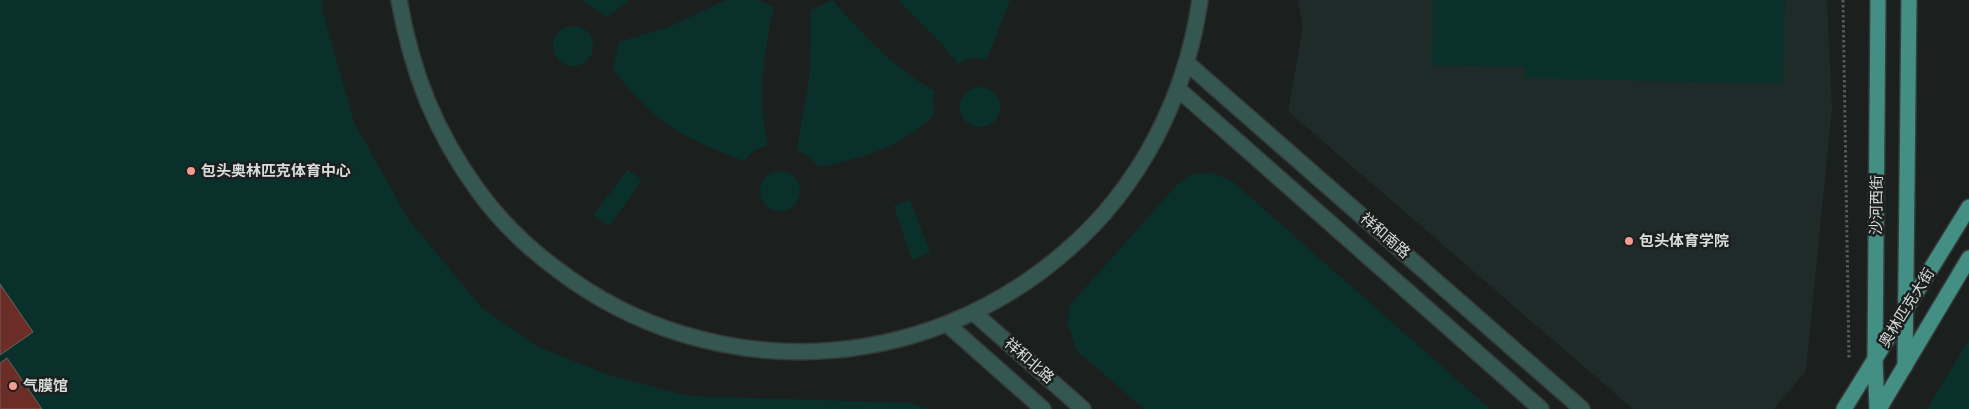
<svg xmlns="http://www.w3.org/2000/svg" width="1969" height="409" font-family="'Sofia Sans Condensed','Noto Sans SC',sans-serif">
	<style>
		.built { fill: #1f2b29 }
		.green { fill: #0a302b }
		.building { fill: #6c2d27; stroke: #696362 }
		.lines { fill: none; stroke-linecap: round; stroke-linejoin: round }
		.minor-casing { stroke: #363a39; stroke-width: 18 }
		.major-casing { stroke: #363a39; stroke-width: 18 }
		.path { stroke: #555a59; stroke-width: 3; stroke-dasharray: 2.5 2.5; stroke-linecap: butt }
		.minor { stroke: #355752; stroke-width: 15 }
		.major { stroke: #438f84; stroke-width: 15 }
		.poi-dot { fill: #f59c91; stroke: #1b201f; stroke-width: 2 }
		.labels { text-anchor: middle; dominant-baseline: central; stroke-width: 5; stroke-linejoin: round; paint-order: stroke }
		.poi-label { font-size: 15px; font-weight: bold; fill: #d9dcdc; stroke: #1b201f; text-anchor: start }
		.street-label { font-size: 15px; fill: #d9dcdc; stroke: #1b201f }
	</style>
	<rect width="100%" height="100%" fill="#1b201f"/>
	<path class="built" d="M1298 0H1827L1832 107 1806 371 1774 409H1633L1288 111 1303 27Z"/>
	<g class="green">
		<path d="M0 0H323V13L354 122 408 219 482 308 537 346 605 374 688 396 911 403 928 409H0Z"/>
		<path d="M582 0H630L607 17Z"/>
		<path d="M726 0H759L774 7C764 50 757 101 768 145L754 150 744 161C684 139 651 120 613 69L619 42 669 27Z"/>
		<path d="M832 0C862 33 895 70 935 91L933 98 935 114C904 146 861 159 819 167L810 157 797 150 810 73 811 10Z"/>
		<path d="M898 0H1010L987 59 971 58 958 64 941 43Z"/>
		<path d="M1433 0H1785L1783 84 1526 78 1525 67 1432 65Z"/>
		<circle cx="573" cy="46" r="20"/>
		<circle cx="980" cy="107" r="20"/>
		<path d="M628 170 642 180 609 226 593 215Z"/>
		<circle cx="780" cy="191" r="20"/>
		<path d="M1211 172 1232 181 1490 409H1144L1077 351 1068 325 1069 306 1176 186 1193 174Z"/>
		<path d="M910 200 930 253 912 260 894 206Z"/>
		<path d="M1969 340V409H1927Z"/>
	</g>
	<g class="building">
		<path d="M0 284 33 332 0 355Z"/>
		<path d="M7 358 42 409H0V363Z"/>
	</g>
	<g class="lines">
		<g class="minor-casing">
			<g id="minor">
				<path d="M399 0C412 73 435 132 479 192 501 222 528 248 558 270 710 386 921 377 1065 252 1140 188 1186 97 1200 0"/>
				<path d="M1187 63 1582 409"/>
				<path d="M1178 89 1541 409"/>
				<path d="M974 313 1083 409"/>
				<path d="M947 324 1043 409"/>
			</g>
		</g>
		<g class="major-casing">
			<g id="major">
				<path d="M1905 366 1909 0"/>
				<path d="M1844 409 1969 207"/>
				<path d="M1877 409 1875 360 1878 0"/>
				<path d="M1879 409 1969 258"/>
			</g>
		</g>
		<path class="path" d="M1843 0 1849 359"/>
		<use href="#minor" class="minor"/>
		<use href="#major" class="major"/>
	</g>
	<g class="poi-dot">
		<circle cx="191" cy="171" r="5"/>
		<circle cx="1629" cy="241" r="5"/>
		<circle cx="13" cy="386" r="5"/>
	</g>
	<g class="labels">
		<g class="poi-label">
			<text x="201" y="171">包头奥林匹克体育中心</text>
			<text x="1639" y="241">包头体育学院</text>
			<text x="23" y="386">气膜馆</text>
		</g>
		<g class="street-label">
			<text transform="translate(1877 205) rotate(-89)">沙河西街</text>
			<text transform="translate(1385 236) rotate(41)">祥和南路</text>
			<text transform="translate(1907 308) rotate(-58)">奥林匹克大街</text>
			<text transform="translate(1029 361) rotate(41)">祥和北路</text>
		</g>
	</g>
</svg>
